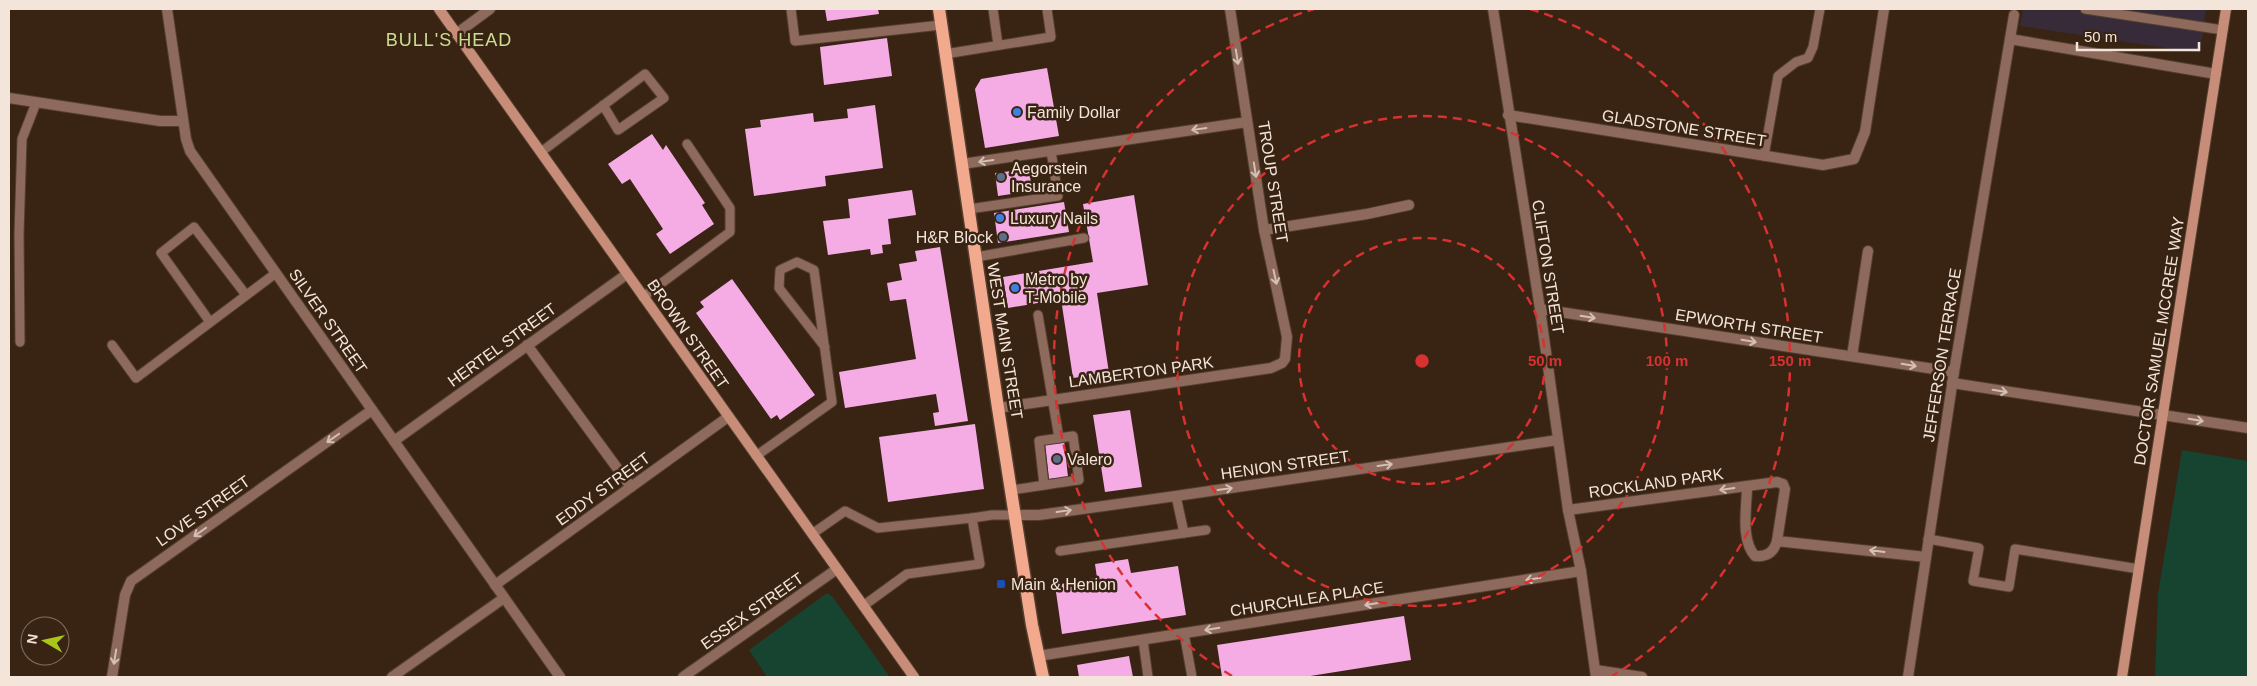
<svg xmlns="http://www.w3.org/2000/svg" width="2257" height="686" font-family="Arial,sans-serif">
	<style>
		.education { fill: #382b39 }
		.green { fill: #174331 }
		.building { fill: #f5ace5 }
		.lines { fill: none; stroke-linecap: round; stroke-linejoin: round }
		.lane-casing { stroke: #533f2f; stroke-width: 11 }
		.street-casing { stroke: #533f2f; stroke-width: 12 }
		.secondary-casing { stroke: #533f2f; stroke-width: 12 }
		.primary-casing { stroke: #533f2f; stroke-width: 15 }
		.lane { stroke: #8d6a5c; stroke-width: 9 }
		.street { stroke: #8d6a5c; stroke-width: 10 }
		.secondary { stroke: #c78d79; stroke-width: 10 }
		.primary { stroke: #f3a98e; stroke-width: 12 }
		.oneway { stroke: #d4c0b4 }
		.ring { fill: none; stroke: #d73131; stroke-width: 2.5; stroke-dasharray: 9 6 }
		.shop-dot { fill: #3f7fe0; stroke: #392413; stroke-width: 2 }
		.service-dot { fill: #5c6f8a; stroke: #392413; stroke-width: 2 }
		.transit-dot { fill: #1a4fb4; stroke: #392413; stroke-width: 2 }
		.labels { text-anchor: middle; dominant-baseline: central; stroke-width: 5; stroke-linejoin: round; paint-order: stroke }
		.poi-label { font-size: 16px; fill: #f3e5da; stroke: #392413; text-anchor: start }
		.street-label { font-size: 16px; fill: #f3e5da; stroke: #392413 }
		.neighbourhood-label { font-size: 18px; letter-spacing: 1px; fill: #cade92; stroke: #392413 }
		.centre { fill: #d73131; stroke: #392413; stroke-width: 2.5 }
		.ring-label { font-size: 15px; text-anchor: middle; font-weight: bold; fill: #d73131; stroke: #392413; stroke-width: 5; stroke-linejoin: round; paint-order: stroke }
	</style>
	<rect width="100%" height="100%" fill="#392413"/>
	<path class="education" d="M2023 9H2206L2200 53 2020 26Z"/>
	<g class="green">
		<path d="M2182 450 2248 461V677H2155L2158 594Z"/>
		<path d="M827 593 832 596 890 677H767L749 650Z"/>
	</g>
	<g class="building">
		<path d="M825 9H878L879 14 827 21Z"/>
		<path d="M887 38 892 76 824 85 820 47Z"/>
		<path d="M1047 68 1059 136 985 148 975 89 981 79Z"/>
		<path d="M875 105 883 168 825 176 826 186 754 196 745 129 761 127 760 120 813 113 814 122 848 118 847 109Z"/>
		<path d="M652 134 663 150 666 145 705 203 702 205 714 224 670 254 656 234 663 229 630 179 622 184 608 164Z"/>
		<path d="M1029 169 1032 191 998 196 995 173Z"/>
		<path d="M912 190 916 215 888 219 891 244 882 245 883 253 871 255 870 249 828 255 823 221 850 218 848 199Z"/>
		<path d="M1134 195 1148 285 1097 293 1109 373 1073 378 1061 299 1008 308 1003 277 1093 262 1083 204Z"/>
		<path d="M1064 202 1069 232 998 243 994 213Z"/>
		<path d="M940 247 968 421 935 426 933 413 939 412 936 394 845 408 839 372 916 359 906 299 890 301 887 283 902 280 899 264 917 261 915 251Z"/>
		<path d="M732 279 815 395 780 420 777 415 771 419 696 313 704 307 700 302Z"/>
		<path d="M1130 410 1142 487 1105 492 1093 415Z"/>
		<path d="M975 424 984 489 888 502 879 437Z"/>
		<path d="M1064 440 1068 477 1049 479 1045 442Z"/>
		<path d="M1128 559 1131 573 1178 566 1186 615 1062 634 1055 585 1097 578 1095 564Z"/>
		<path d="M1404 616 1411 660 1304 677H1222L1217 645Z"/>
		<path d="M1129 656 1133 677H1079L1077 665Z"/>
	</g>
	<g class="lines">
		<g class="lane-casing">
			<g id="lane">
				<path d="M791 9 795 41 941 25"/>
				<path d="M993 9 998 45"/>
				<path d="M2085 9 2223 30"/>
				<path d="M945 54 1051 37 1047 9"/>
				<path d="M541 152 645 74 664 98 618 130 603 105"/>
				<path d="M1764 156 1778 76 1796 62 1808 58 1813 47 1820 9"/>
				<path d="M969 209 1058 196 1051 151"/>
				<path d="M976 257 1084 238"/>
				<path d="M643 297 730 232V208L687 144"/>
				<path d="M1038 315 1059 438"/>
				<path d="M210 322 161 253 194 227 246 295"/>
				<path d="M20 342 19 234 22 139 36 103"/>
				<path d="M112 345 136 378 276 273"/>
				<path d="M756 456 832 402 814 270 797 262 780 270 779 288 825 347"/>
				<path d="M1011 490C1034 487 1056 483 1079 480L1073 436 1039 441 1044 485"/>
				<path d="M1184 533 1206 530"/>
				<path d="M812 534 845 511 878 528 972 518"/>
				<path d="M1928 539 1979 548 1973 581 2009 587 2015 549 2139 569"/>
				<path d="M1060 551 1184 533 1176 496"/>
				<path d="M863 606 907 574 980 564 972 518 992 515H1015"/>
				<path d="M1184 633 1192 677"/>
				<path d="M1143 640 1148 677"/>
			</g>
		</g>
		<g class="street-casing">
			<g id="street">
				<path d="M167 9 186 139 190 151 560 677"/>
				<path d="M1493 9 1540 309 1568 510 1581 571 1596 677"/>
				<path d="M456 34 490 9"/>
				<path d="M2010 39 2216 74"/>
				<path d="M9 98 160 121H183"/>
				<path d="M1508 115 1823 165 1854 159 1865 132 1884 9"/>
				<path d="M962 164 1247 122"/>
				<path d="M1264 230 1367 214 1409 205"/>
				<path d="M1540 309 1954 372"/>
				<path d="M527 345 631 487"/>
				<path d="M1852 356 1868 251"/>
				<path d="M1952 383 2248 428"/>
				<path d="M998 408 1271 368 1282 363 1285 359 1287 337 1264 230 1230 9"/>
				<path d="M394 441 627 274"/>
				<path d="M1747 486C1747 507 1740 539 1755 556 1767 557 1774 552 1777 541"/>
				<path d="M1568 510 1777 482 1783 484 1785 489 1777 541 1926 557"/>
				<path d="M1015 515H1039L1176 496 1558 440"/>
				<path d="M495 585 728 417"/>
				<path d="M1038 656 1581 571"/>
				<path d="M1595 670 1642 677"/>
				<path d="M112 677 125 595 131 581 372 410"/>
				<path d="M392 677 504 598"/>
				<path d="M683 677 837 569"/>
				<path d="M1908 677 1954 372 2014 15"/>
			</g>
		</g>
		<g class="secondary-casing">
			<g id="secondary">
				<path d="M439 9 914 677"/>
				<path d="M2122 677 2226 9"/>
			</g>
		</g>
		<g class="primary-casing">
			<path id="primary" d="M939 9 998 408 1032 625 1043 677"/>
		</g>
		<use href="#lane" class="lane"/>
		<use href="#street" class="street"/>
		<use href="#secondary" class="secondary"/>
		<use href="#primary" class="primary"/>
	</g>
	<defs><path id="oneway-shaft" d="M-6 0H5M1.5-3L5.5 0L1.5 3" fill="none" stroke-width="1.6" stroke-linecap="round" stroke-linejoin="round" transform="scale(1.25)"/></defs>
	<g class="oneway">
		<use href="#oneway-shaft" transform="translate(1237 57) rotate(81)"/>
		<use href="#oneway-shaft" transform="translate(1199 129) rotate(172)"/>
		<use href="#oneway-shaft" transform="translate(986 161) rotate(172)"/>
		<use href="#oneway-shaft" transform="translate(1255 170) rotate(81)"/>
		<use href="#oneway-shaft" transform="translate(1275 277) rotate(78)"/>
		<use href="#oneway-shaft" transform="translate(1588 317) rotate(9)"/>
		<use href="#oneway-shaft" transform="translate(1749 341) rotate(9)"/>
		<use href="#oneway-shaft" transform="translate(1909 365) rotate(9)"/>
		<use href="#oneway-shaft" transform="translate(2000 391) rotate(9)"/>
		<use href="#oneway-shaft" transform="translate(2196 420) rotate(9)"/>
		<use href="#oneway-shaft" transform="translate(333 438) rotate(145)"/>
		<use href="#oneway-shaft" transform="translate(1385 465) rotate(-8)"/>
		<use href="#oneway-shaft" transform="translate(1225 489) rotate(-8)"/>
		<use href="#oneway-shaft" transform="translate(1727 489) rotate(172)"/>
		<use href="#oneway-shaft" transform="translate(1064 511) rotate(-8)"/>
		<use href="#oneway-shaft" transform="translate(200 532) rotate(145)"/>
		<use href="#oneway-shaft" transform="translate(1877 551) rotate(-173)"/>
		<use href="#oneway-shaft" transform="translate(1533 579) rotate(171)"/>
		<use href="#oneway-shaft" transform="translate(1372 604) rotate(171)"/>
		<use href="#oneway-shaft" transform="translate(1212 629) rotate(171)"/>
		<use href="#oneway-shaft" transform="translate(115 657) rotate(99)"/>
	</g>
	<g class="ring">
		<circle cx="1422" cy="361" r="123"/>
		<circle cx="1422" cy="361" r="245"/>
		<path d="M1232 676A368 368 0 0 1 1314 9M1530 9A368 368 0 0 1 1612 676"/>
	</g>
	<g class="shop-dot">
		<circle cx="1017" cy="112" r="5"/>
		<circle cx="1000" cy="218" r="5"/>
		<circle cx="1015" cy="288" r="5"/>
	</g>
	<g class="service-dot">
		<circle cx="1001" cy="177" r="5"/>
		<circle cx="1003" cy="237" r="5"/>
		<circle cx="1057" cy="459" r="5"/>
	</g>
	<rect class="transit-dot" x="996" y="579" width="10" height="10" rx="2.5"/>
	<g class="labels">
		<g class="poi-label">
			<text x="1027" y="112">Family Dollar</text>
			<text x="1011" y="168">Aegorstein<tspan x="1011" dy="18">Insurance</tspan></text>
			<text x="1010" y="218">Luxury Nails</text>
			<text x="993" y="237" text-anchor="end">H&amp;R Block</text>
			<text x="1025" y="279">Metro by<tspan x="1025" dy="18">T-Mobile</tspan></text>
			<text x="1067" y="459">Valero</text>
			<text x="1011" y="584">Main &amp; Henion</text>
		</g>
		<g class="street-label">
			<text transform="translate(1684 128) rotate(9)">GLADSTONE STREET</text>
			<text transform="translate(1273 182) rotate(81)">TROUP STREET</text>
			<text transform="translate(1548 267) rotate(81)">CLIFTON STREET</text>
			<text transform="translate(328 321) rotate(55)">SILVER STREET</text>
			<text transform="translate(1749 326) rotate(9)">EPWORTH STREET</text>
			<text transform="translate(688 334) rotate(55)">BROWN STREET</text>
			<text transform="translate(1005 341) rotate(81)">WEST MAIN STREET</text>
			<text transform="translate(2159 341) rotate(-81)">DOCTOR SAMUEL MCCREE WAY</text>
			<text transform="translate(502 345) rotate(-36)">HERTEL STREET</text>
			<text transform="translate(1942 355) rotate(-81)">JEFFERSON TERRACE</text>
			<text transform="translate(1141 372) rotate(-8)">LAMBERTON PARK</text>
			<text transform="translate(1285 465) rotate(-8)">HENION STREET</text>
			<text transform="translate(1656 483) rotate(-8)">ROCKLAND PARK</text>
			<text transform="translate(603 489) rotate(-36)">EDDY STREET</text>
			<text transform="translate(203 511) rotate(-35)">LOVE STREET</text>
			<text transform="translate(1307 599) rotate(-9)">CHURCHLEA PLACE</text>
			<text transform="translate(752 611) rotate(-35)">ESSEX STREET</text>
		</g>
		<g class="neighbourhood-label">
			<text x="449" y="40">BULL'S HEAD</text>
		</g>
	</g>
	<circle cx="1422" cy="361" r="8" class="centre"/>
	<g class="ring-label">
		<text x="1545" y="366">50 m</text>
		<text x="1667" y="366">100 m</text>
		<text x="1790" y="366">150 m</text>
	</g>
	<rect width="2257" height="686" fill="none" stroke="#f3e5da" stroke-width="20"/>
	<g transform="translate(45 641) rotate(279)"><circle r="24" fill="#392413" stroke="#837163"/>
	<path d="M0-4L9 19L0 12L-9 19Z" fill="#a9c71b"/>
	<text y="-8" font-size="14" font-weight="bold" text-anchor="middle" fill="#f3e5da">N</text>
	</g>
	<path d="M2077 42v8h122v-8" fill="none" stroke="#f3e5da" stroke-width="2.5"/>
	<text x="2084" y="42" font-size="15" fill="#f3e5da" stroke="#392413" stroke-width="4" paint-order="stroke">50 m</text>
</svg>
